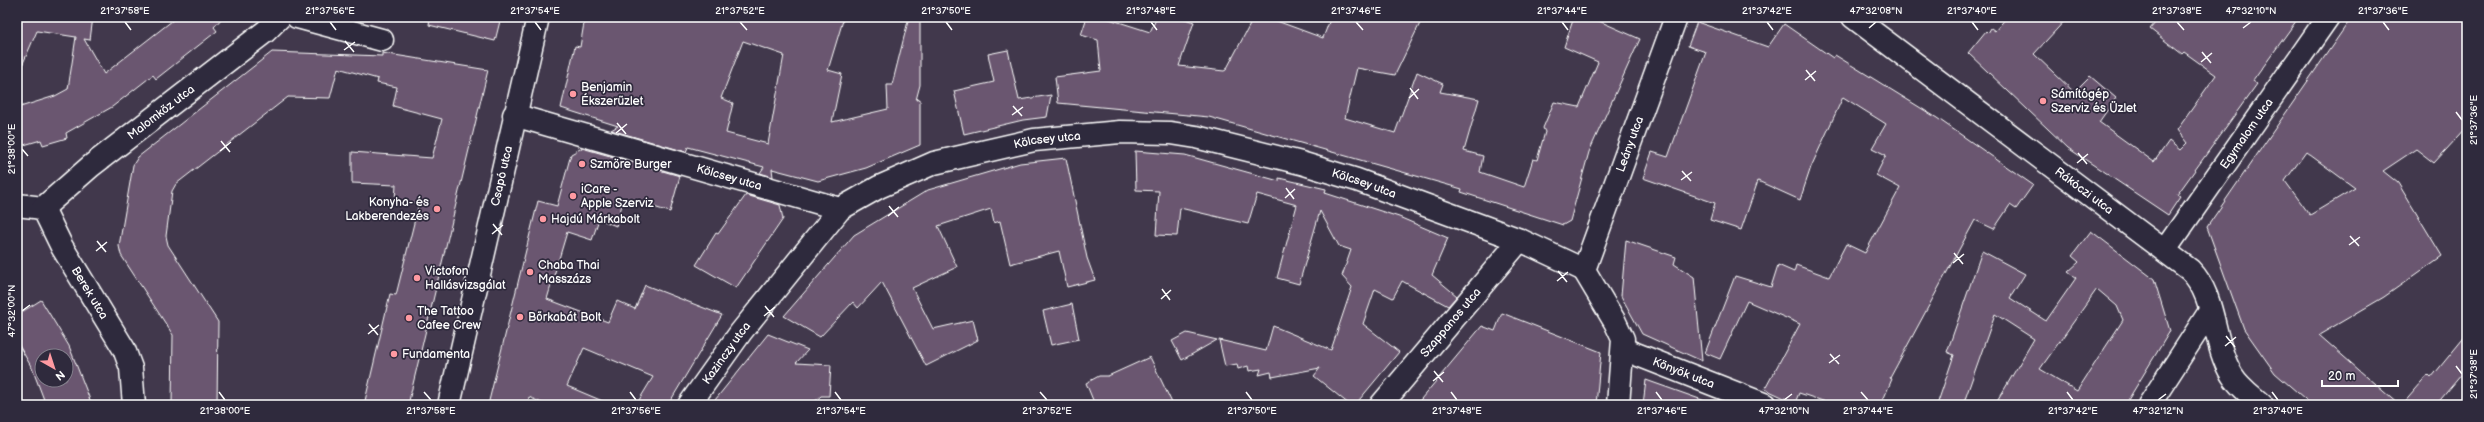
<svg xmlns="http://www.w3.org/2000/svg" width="2484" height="422" font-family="'Balsamiq Sans',sans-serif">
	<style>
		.building { fill: #6a576f; stroke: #fff; fill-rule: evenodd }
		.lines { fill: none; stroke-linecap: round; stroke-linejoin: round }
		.minor-casing { stroke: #fff; stroke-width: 25 }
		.minor { stroke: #2f2a3d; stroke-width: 22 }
		.ticks { fill: none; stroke: #fff; stroke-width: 1.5 }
		.poi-dot { fill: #ff9aa2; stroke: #2f2a3d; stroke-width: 1.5 }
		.labels { text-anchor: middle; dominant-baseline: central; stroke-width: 3.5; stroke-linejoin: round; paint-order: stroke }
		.poi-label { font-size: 12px; fill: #fff; stroke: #2f2a3d; text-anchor: start }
		.street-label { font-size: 12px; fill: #fff; stroke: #2f2a3d }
		.neatline { fill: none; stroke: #fff; stroke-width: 1.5 }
		.ticks-label { font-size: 10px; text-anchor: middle; fill: #fff }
	</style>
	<rect width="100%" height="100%" fill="#41384c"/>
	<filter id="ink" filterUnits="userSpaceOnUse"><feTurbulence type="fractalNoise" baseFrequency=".025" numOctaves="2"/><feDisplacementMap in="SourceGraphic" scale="8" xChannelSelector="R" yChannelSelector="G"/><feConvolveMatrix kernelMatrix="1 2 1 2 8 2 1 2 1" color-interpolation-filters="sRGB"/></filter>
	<g filter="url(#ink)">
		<g class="building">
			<path d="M17 17H93L90 40 84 39 104 74 177 17H223L214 27 217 31 156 79 153 75 112 107 66 133 67 138 43 145 41 140 17 147V108L55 96 68 89 76 37 37 31 17 77Z"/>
			<path d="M430 17H501L495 41 429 25Z"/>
			<path d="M585 17H844L828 70 842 74 832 122 888 109 887 85H892L909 17H920V85L916 100 920 99V145L866 168 818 181 772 169 773 177 760 173 764 167 688 147 686 152 611 130 618 126 561 108 575 46 580 47ZM743 41 784 55 768 144 726 133 733 103 721 98Z"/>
			<path d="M1087 17H1103L1150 32 1157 17H1179L1194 22 1179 66 1224 71 1226 70 1254 17H1266L1323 38 1331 17H1423L1395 75 1357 68 1345 118 1395 133 1417 72 1443 84 1440 92 1479 99 1464 151 1483 156 1480 172 1524 187 1533 159 1537 160 1545 132 1543 128 1554 102 1579 107 1598 62 1564 47 1574 17H1590L1640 39 1589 152 1570 221 1563 225 1461 192 1462 189 1209 117 1058 103 1055 77 1101 71 1098 40 1081 35Z"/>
			<path d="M2007 17H2068L2034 54 2074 92 2090 76 2116 98 2099 122 2154 162 2169 141 2180 150 2187 143 2177 130 2216 75 2184 52 2182 54 2150 29 2160 17H2299L2253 81 2257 84 2177 195 2180 197 2168 215 2068 148 1968 53 1986 31 1988 33 1991 28 1995 31Z"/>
			<path d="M2352 17H2467V127L2434 163 2416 149 2383 171 2398 183 2442 256 2384 297 2319 335 2399 405H2312L2275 373 2244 329 2207 227ZM2306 152 2355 188 2310 215 2285 181Z"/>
			<path d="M1697 22 1768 47 1784 24 1833 58 1835 55 1937 118 2033 185 2016 209 2010 205 1994 229 1975 220 1890 378 1892 379 1881 405H1835L1799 393 1795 403 1765 389 1800 324 1747 301 1720 359 1705 353 1735 276 1771 287 1778 265 1794 272 1796 265 1829 277 1846 244 1865 253 1900 188 1876 175 1886 155 1872 148 1886 124 1843 97 1811 167 1800 200 1758 181 1741 230 1710 220 1715 203 1643 178 1652 152 1668 157 1706 52 1688 46Z"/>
			<path d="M1008 50 1019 100 1051 95 1047 117 1023 120 964 134 954 91 994 82 988 54Z"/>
			<path d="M272 52 382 56V53L488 70 408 405H364L390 294 396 295 419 203 395 200 396 185 352 183V152L432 158 442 119 393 106 397 87 377 83 378 79 338 68 330 98 288 97 176 184 172 191 166 236 168 245 218 322 217 405H172L173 335 121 255 119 246 133 165 138 157Z"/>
			<path d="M582 148 680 176 670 212 624 198 616 226 599 219 592 240 567 232 547 299 608 322 617 301 635 309 645 285 722 315 668 405H636L653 377 584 348 567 386 612 405H546L529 397 527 405H488L538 201 557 206 571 154Z"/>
			<path d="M1135 151 1185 155 1279 181V178L1326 189 1325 193 1399 217 1448 238 1432 275 1457 296 1448 306 1402 281 1393 298 1375 289 1363 324 1399 352 1355 405H1350L1314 376 1320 368 1272 377 1271 372 1259 375 1261 369 1249 371 1248 366 1238 369 1237 364 1225 366 1219 340 1266 351 1273 326 1331 350 1352 287 1342 276 1351 250 1339 246 1320 211 1299 284 1277 278 1297 205 1257 194 1248 224 1180 208 1177 236 1156 235 1159 191 1136 190Z"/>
			<path d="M1066 158 1087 258 1095 280 1067 287 1059 251 1010 264 1000 221 994 223 991 209 938 226 957 267 912 288 933 329 973 320 978 340 926 366 882 282 858 308 853 302 820 337 784 316 854 235 928 190 1020 163Z"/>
			<path d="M746 195 780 205 783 219 736 288 696 265 716 233 718 234Z"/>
			<path d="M2091 231 2154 279 2170 331 2125 405H1995L2034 339 1995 314 1963 405H1937L1954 355 1947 352 1982 251 2025 274 2010 298 2046 321 2076 278 2068 272 2079 262 2072 256ZM2097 289 2117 306 2123 320 2077 391 2040 369Z"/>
			<path d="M1626 240 1676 257 1674 264 1694 277 1702 361 1642 334 1621 296Z"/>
			<path d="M41 300 69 346 92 405H46L32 368 17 342V315ZM42 356H66V380H42Z"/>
			<path d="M1072 304 1079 339 1051 345 1043 311Z"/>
			<path d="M1502 313 1601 352 1596 405H1416L1482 326 1495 331Z"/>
			<path d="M1187 333 1217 340 1182 360 1172 341Z"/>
			<path d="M768 334 808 350 796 363 831 365 829 396H821L811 405H711Z"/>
			<path d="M2467 334V368L2436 405H2402L2428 375 2431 378Z"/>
			<path d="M1150 357 1173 405H1095L1086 383 1099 376H1108Z"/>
			<path d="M1646 380 1708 402V405H1643Z"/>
		</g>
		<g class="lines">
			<g class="minor-casing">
				<g id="minor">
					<path d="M297 17 382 40"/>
					<path id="s1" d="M1853 17 2190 270C2217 297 2212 343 2232 375 2239 387 2252 396 2262 405"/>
					<path id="s2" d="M514 115 840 209"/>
					<path d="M17 205 43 208"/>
					<path id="s3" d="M43 208 91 166 266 31 280 17"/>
					<path id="s4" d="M43 208 62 247 124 349 131 368 134 405"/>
					<path id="s5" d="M2165 250 2328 17"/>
					<path id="s6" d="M1584 270 1676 17"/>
					<path d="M1584 270 1615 322 1623 339 1618 405"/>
					<path id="s7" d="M1623 349 1766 405"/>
					<path id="s8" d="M449 405 538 17"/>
					<path id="s9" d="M689 405 741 332 840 209 879 187 934 163 1034 140 1120 132 1171 133 1196 137 1301 163 1357 180 1520 240 1584 270"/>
					<path id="s10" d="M1381 405 1520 240"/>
					<path d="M2149 405 2210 311"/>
				</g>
			</g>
			<use href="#minor" class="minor"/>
		</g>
	</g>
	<path class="ticks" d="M125 22 131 30M330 22 336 30M535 22 541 30M740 22 747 30M946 22 952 30M1151 22 1157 30M1356 22 1363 30M1562 22 1568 30M1767 22 1773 30M1972 22 1978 30M2177 22 2184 30M2383 22 2389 30M1869 28 1876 22M2243 28 2251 22M345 41 354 52M344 50 355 42M2202 52 2211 63M2201 62 2212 53M1806 70 1815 81M1805 80 1816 71M1410 88 1418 99M1409 98 1419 89M1013 106 1022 116M2456 112 2462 120M1012 115 1023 107M617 123 626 134M616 133 627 124M221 141 230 152M22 149 28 156M220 151 231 142M2078 153 2087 164M2077 163 2088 154M1682 171 1691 181M1681 180 1692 172M1286 188 1294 199M1285 198 1295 189M889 206 898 217M888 216 899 207M493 224 502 235M492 234 503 225M2350 236 2359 246M97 241 106 252M2349 245 2360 237M96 251 107 242M1954 253 1963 264M1953 263 1964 254M1558 271 1567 282M1557 281 1568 272M1162 289 1170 300M1161 299 1171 290M765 306 774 317M22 311 30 305M764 316 775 307M369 324 378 335M368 334 379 325M2226 336 2235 347M2225 346 2236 337M1830 354 1839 364M1829 363 1840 355M2456 366 2462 374M1434 371 1443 382M1433 381 1444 372M219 392 225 400M424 392 431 400M630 392 636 400M835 392 841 400M1040 392 1047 400M1246 392 1252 400M1451 392 1457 400M1656 392 1662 400M1861 392 1868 400M2067 392 2073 400M2272 392 2278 400M1784 400 1792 394M2158 400 2166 394"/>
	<g class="poi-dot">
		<circle cx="573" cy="94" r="4"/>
		<circle cx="2043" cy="101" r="4"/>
		<circle cx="582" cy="164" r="4"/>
		<circle cx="573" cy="196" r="4"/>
		<circle cx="437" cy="209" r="4"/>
		<circle cx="543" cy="219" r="4"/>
		<circle cx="530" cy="272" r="4"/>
		<circle cx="417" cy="278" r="4"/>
		<circle cx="520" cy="317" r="4"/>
		<circle cx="409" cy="318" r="4"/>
		<circle cx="394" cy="354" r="4"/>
	</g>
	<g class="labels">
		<g class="poi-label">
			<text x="581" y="87">Benjamin<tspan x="581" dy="14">Ékszerüzlet</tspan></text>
			<text x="2051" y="94">Sámítógép<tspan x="2051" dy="14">Szerviz és Üzlet</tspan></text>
			<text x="590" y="164">Szmöre Burger</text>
			<text x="581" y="189">iCare -<tspan x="581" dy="14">Apple Szerviz</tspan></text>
			<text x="429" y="202" text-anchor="end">Konyha- és<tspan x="429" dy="14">Lakberendezés</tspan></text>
			<text x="551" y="219">Hajdú Márkabolt</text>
			<text x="538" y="265">Chaba Thai<tspan x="538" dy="14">Masszázs</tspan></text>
			<text x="425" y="271">Victofon<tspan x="425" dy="14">Hallásvizsgálat</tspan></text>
			<text x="417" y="311">The Tattoo<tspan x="417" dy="14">Cafee Crew</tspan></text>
			<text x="528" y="317">Bőrkabát Bolt</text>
			<text x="402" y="354">Fundamenta</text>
		</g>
		<g class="street-label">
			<text stroke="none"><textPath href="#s3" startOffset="152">Malomköz utca</textPath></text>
			<text stroke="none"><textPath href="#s5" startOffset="142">Egymalom utca</textPath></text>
			<text stroke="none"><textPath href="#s9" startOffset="468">Kölcsey utca</textPath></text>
			<text stroke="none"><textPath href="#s6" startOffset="134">Leány utca</textPath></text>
			<text stroke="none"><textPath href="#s8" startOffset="235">Csapó utca</textPath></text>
			<text stroke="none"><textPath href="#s2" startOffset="224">Kölcsey utca</textPath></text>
			<text stroke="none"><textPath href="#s9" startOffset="792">Kölcsey utca</textPath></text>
			<text stroke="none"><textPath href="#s1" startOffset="289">Rákóczi utca</textPath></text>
			<text stroke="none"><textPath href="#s4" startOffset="97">Berek utca</textPath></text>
			<text stroke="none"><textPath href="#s10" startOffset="108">Szappanos utca</textPath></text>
			<text stroke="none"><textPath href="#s9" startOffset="64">Kazinczy utca</textPath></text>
			<text stroke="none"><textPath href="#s7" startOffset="65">Könyök utca</textPath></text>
		</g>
	</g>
	<rect width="2484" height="422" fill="none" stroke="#2f2a3d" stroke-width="44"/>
	<g transform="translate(54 368) rotate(141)"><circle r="19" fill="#2f2a3d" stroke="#827f8b"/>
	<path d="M0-3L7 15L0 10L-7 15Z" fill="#ff9aa2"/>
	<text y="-6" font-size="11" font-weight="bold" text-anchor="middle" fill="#ffffff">N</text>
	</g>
	<path d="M2322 380v6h76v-6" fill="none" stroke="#ffffff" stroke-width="2"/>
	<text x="2328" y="380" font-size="12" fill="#ffffff" stroke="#2f2a3d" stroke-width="3" paint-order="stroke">20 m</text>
	<rect x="22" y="22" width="2440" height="378" class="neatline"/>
	<g class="ticks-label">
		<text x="125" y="14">21°37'58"E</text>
		<text x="330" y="14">21°37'56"E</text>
		<text x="535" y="14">21°37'54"E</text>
		<text x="740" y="14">21°37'52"E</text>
		<text x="946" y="14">21°37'50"E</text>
		<text x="1151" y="14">21°37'48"E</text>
		<text x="1356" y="14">21°37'46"E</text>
		<text x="1562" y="14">21°37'44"E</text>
		<text x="1767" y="14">21°37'42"E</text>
		<text x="1876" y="14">47°32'08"N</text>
		<text x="1972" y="14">21°37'40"E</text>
		<text x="2177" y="14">21°37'38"E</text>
		<text x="2251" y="14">47°32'10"N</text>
		<text x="2383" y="14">21°37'36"E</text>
		<text transform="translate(2473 120) rotate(-90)" y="4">21°37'36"E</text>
		<text transform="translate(11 149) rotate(-90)" y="4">21°38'00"E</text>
		<text transform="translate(11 311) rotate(-90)" y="4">47°32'00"N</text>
		<text transform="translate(2473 374) rotate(-90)" y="4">21°37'38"E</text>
		<text x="225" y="414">21°38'00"E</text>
		<text x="431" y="414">21°37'58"E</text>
		<text x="636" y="414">21°37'56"E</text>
		<text x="841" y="414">21°37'54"E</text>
		<text x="1047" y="414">21°37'52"E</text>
		<text x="1252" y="414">21°37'50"E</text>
		<text x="1457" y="414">21°37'48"E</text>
		<text x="1662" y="414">21°37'46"E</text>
		<text x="1784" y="414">47°32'10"N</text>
		<text x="1868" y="414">21°37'44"E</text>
		<text x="2073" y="414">21°37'42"E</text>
		<text x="2158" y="414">47°32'12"N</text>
		<text x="2278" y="414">21°37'40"E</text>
	</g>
</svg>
